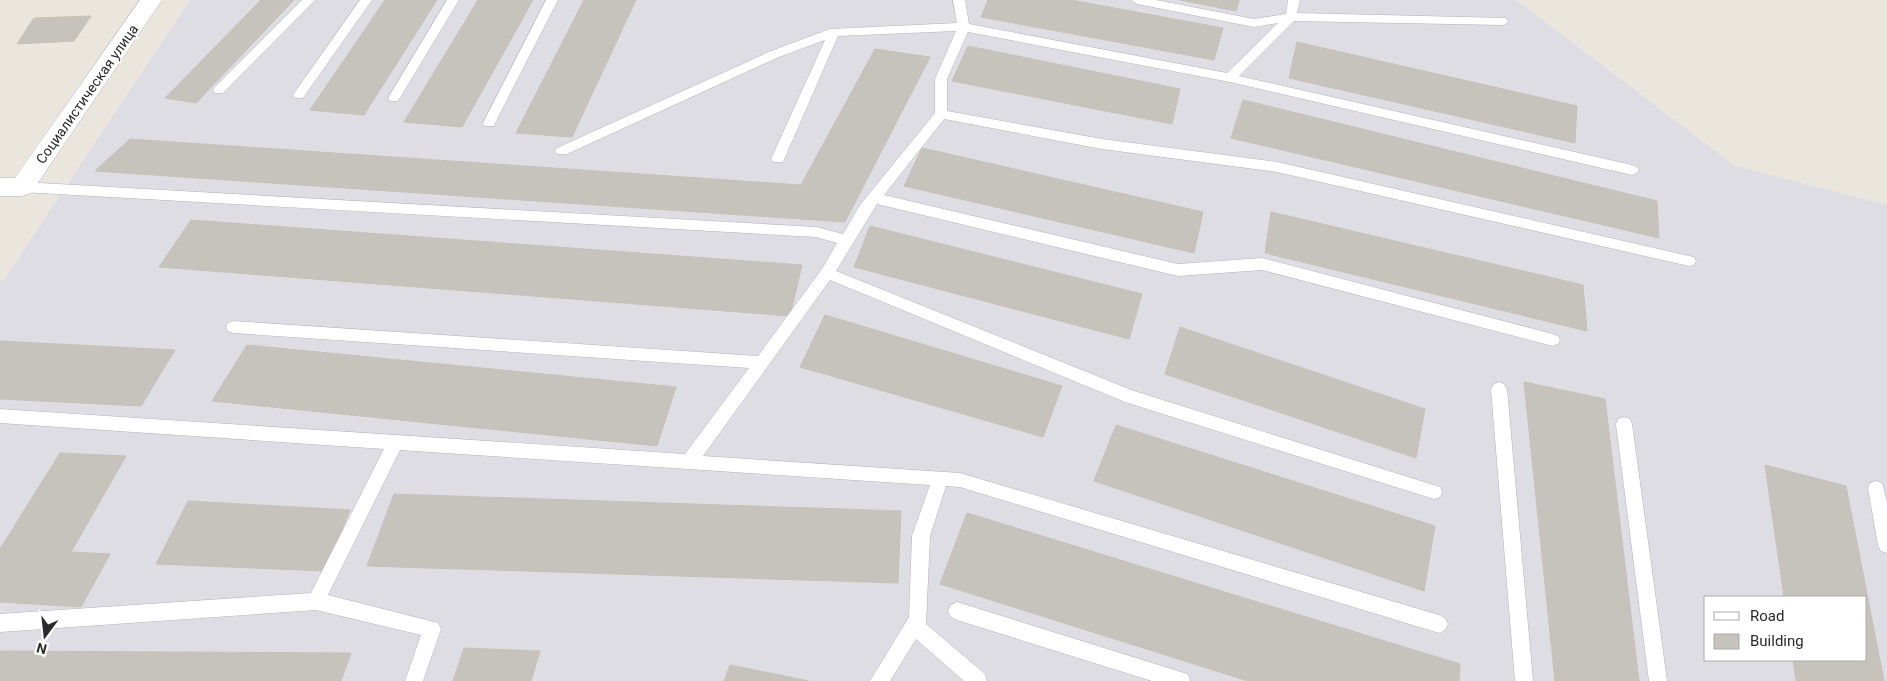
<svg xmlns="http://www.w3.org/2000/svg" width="1887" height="681" font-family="Roboto,sans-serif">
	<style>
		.industrial { fill: #dfdde4; fill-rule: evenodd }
		.building { fill: #c6c3bc; stroke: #c6c1b7 }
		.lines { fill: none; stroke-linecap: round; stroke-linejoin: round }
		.lane-casing { stroke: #b1b3bc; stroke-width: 1 }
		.street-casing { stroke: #b1b3bc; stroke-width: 1 }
		.lane { fill: #fff; fill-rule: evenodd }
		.street { fill: #fff; fill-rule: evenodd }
		.labels { text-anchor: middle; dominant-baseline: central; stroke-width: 4; stroke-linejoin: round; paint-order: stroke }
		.street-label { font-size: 14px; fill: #2a2a2a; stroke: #fff }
	</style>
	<rect width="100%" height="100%" fill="#eae5dd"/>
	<path class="industrial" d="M190 0H1516L1735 166 1887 205V681H0V282L4 280ZM1706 597H1866V660H1706Z"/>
	<g class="building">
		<path d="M261 0H294L196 103 165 98Z"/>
		<path d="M385 0H437L364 115 310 110Z"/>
		<path d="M478 0H533L462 127 404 122Z"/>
		<path d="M584 0H636L572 137 516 133Z"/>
		<path d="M988 0H1071L1223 28 1214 60 981 17Z"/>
		<path d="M1180 0H1239L1236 11Z"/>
		<path d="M91 16 74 41 17 44 34 18Z"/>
		<path d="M1297 42 1577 106 1575 143 1289 78Z"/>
		<path d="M968 46 1180 89 1172 124 952 81Z"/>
		<path d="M875 49 930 57 845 222 95 171 130 139 801 185Z"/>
		<path d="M1243 100 1657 201 1659 238 1231 138Z"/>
		<path d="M922 148 1203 212 1194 253 904 186Z"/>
		<path d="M1271 212 1583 285 1587 331 1265 253Z"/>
		<path d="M191 220 802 265 790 316 159 267Z"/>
		<path d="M870 226 1142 294 1129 339 854 267Z"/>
		<path d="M825 315 1062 386 1043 437 800 367Z"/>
		<path d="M1180 327 1425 409 1416 458 1165 374Z"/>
		<path d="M0 341 175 350 141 406 0 399Z"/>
		<path d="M247 345 676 387 657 446 212 401Z"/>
		<path d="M1524 382 1605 399 1639 681H1555Z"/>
		<path d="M1116 425 1435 526 1424 591 1094 481Z"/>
		<path d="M60 453 126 456 71 552 110 554 81 607 0 602V549Z"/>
		<path d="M1765 465 1846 486 1884 681H1796L1793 660H1866V597H1784Z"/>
		<path d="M394 494 901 511 898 583 367 566Z"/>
		<path d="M188 501 350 510 325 571 156 564Z"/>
		<path d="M967 513 1460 664 1459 681H1248L940 584Z"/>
		<path d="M464 648 540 651 531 681H453Z"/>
		<path d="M0 651 351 653 341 681H0Z"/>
		<path d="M730 665 809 681H724Z"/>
	</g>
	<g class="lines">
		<g class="lane-casing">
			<g id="lane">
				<path d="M302 0H315L223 93H215L213 90 215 87Z"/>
				<path d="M360 0H372L303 98H295L293 95 295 92Z"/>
				<path d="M447 0H459L398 101H390L388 98Z"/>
				<path d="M546 0H558L495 123 494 126H484L483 123Z"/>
				<path d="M953 0H965L969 24 1227 73 1278 23 1254 27 1137 4 1131 0H1156L1254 19 1286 14 1288 0H1300L1297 13 1506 18 1508 21 1506 24 1502 25 1294 21 1239 76 1632 165 1637 167 1639 170 1637 173 1632 175 1230 82 968 32 947 79V111L1102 139 1277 162 1689 256 1694 257 1696 261 1694 265 1689 266 1277 172 1102 149 944 119 884 195 1178 264 1262 258 1553 334 1558 336 1560 340 1558 344 1553 346 1262 270 1178 276 877 204 836 271 1134 391 1440 487 1442 492 1440 497 1434 499 1125 402 830 280 703 456 960 473 1439 615 1445 618 1448 624 1445 630 1439 633 960 487 946 486 930 536 926 624 985 674 987 681H964L916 639 890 681H870L909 617 912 536 930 485 400 450 328 595 438 623 441 629 423 681H405L421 635 316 610 0 632V614L311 593 384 449 0 423V409L685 454 749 368 233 333 228 331 226 327 228 323 233 321 758 356 822 269 837 243 816 237 22 192 17 190 15 187 17 184 22 182 816 227 843 234 860 205 935 113V79L956 31 838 36 783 162H773L771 159 825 40 779 57 567 154H557L555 151 557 148 771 51 830 29 957 23Z"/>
				<path d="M1499 382 1504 384 1507 389 1533 681H1515L1491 389 1494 384Z"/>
				<path d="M1624 417 1630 419 1632 424 1667 681H1649L1616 424 1618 419Z"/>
				<path d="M1876 481 1882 483 1887 502V553L1881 551 1878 545 1868 488 1870 483Z"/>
				<path d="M957 602 1181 672 1188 674 1190 681H1152L957 620 951 617 948 611 951 605Z"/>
			</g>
		</g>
		<g class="street-casing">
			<path id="street" d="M140 0H162L31 193 22 196H0V178H15Z"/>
		</g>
		<use href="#lane" class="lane"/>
		<use href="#street" class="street"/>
	</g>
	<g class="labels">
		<g class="street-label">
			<text transform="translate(87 94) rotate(-55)">Социалистическая улица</text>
		</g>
	</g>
	<rect x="1704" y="596" width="162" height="65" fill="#ffffff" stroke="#aaaaaa"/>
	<rect x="1714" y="612" width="25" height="8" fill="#ffffff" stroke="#aaaaaa"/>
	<text x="1750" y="621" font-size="15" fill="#2a2a2a">Road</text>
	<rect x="1714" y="634" width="25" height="15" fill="#c6c3bc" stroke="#aaaaaa"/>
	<text x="1750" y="646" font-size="15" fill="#2a2a2a">Building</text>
	<g transform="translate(45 636) rotate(195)" stroke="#ffffff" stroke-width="4" paint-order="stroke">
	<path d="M0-4L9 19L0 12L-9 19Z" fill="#2a2a2a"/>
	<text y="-8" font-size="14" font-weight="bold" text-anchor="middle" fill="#2a2a2a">N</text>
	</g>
</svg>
